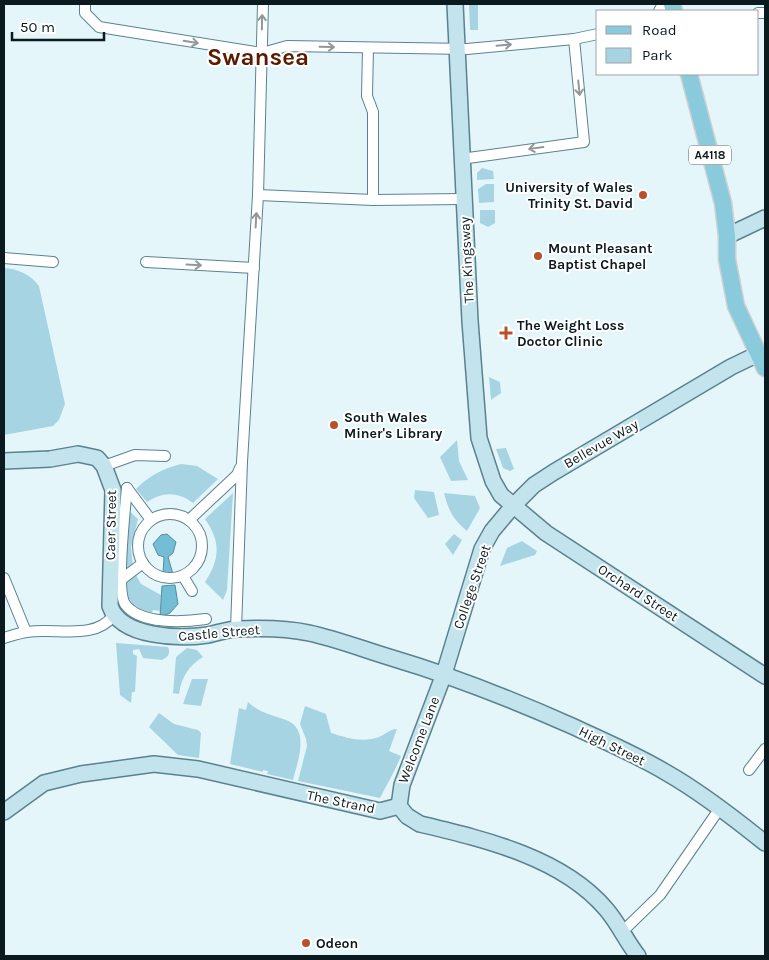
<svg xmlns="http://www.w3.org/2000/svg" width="769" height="960" font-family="Karla,sans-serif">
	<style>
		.green { fill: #a7d4e3 }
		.water { fill: #73bed5; stroke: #548d9e }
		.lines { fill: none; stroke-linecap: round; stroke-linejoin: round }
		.street-casing { stroke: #5a828e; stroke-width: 12 }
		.secondary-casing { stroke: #5a828e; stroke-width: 18 }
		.primary-casing { stroke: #ced1d2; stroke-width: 19 }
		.street { stroke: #fff; stroke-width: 10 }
		.secondary { stroke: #c4e4ed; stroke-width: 15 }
		.primary { stroke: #89cadc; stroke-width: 16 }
		.oneway { stroke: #91989a }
		.poi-dot { fill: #b9512b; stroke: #fff; stroke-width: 2 }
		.labels { text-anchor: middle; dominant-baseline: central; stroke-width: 4; stroke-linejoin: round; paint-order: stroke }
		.shield { fill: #fff; stroke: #545f62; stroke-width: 1 }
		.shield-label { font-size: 12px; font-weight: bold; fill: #0a1a1f }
		.poi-label { font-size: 14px; font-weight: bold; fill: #0a1a1f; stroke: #fff; text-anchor: start }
		.street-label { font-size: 14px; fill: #0a1a1f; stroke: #fff }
		.town-label { font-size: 24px; font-weight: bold; fill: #5b1b01; stroke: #fff }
	</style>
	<rect width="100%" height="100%" fill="#e5f6fb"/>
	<g class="green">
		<path d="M469 4H478V30H470Z"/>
		<path d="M482 168 493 171 494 179 477 180V173Z"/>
		<path d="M486 184H494V202L479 203 478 189Z"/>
		<path d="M480 210H495V223L488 227 480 223Z"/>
		<path d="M4 268C18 269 30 274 39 286L65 404 59 420 53 426 4 435Z"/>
		<path d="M489 377 500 382 501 393 491 400Z"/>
		<path d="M457 440 459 461 468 480 451 481 440 457Z"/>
		<path d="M506 448 514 469 510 471 503 468 496 449Z"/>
		<path d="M181 464 197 466 218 479 193 503C177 491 162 492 147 502L136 489C150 475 162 469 181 464Z"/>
		<path d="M415 490 434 492 439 515 428 518 414 498Z"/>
		<path d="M233 493 227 590 223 600 205 582C220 559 221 542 205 519Z"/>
		<path d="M444 493 475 496 480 508 467 531C453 520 448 509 444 493Z"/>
		<path d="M126 508 138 519 131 547 133 567 124 574Z"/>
		<path d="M454 534 462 540 453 555 445 544Z"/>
		<path d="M522 541 537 551 535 555 500 566 507 548Z"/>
		<path d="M135 573 141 584 161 595 160 611 153 610 152 613C133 608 127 600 124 582Z"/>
		<path d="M116 643 168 647C171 653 168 657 162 660L143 658 139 649 133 650V654L137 656 135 692H132L131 703 120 695Z"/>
		<path d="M187 648 197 650 203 657C189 665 181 678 179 694L173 693 176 657Z"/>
		<path d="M192 679H208L201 706 183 704Z"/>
		<path d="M248 702C260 713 271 715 286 720 311 729 297 763 293 780L267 774 268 771 263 770V772L230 764 239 708 246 710Z"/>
		<path d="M305 706 326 714 331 733C347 738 363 743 379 737 386 734 390 729 397 729L389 751 401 756C395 771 387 784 380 798L298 781 307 746 306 739 300 724Z"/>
		<path d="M159 713 174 724 198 730 201 733 199 758 178 755 149 727Z"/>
	</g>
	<g class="water">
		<path d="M167 534 176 542 173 553 168 557 173 574 163 573 164 557 158 555 153 544 161 535Z"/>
		<path d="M175 585 178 604 170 613 160 617 162 586Z"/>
	</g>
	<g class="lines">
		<g class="street-casing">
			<g id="street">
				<path d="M85 4V13L99 27 262 53 287 46 467 49 574 39 598 34"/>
				<path d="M659 11 663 4"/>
				<path d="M758 13H765"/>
				<path d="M368 48 367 96 373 112V200"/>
				<path d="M461 159 584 142 574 39"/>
				<path d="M258 195 373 200 464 199"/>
				<path d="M4 258 53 262"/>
				<path d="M146 262 254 268"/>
				<path d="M104 466 135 455 165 456"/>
				<path d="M127 488C125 508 116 590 125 604 140 625 184 622 206 619"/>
				<path d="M127 488 151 520"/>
				<circle cx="170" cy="546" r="32"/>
				<path d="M189 520 237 475 240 468"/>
				<path d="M183 576 192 591"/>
				<path d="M4 578 26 632"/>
				<path d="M122 579 143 563"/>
				<path d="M236 629 242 462 258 195 263 4"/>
				<path d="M4 638C11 636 19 633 27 632 55 627 94 641 113 616"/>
				<path d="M749 770 765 749"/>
				<path d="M623 931 660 895 720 808"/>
			</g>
		</g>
		<g class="secondary-casing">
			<g id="secondary">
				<path d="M455 4 470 321 479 438 493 481 501 495 546 533 765 676"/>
				<path d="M727 236 765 218"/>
				<path d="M4 461 50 459 78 454 97 458 104 466 113 490 110 606C121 638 180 639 208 635 218 633 228 629 238 629 261 628 286 628 309 633 337 639 365 650 392 658 456 677 511 699 572 726 604 741 637 755 667 773 702 793 734 818 765 843"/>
				<path d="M399 806 402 785 444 674 482 549 492 531 513 506 534 485 554 472 731 367 758 354"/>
				<path d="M399 806 407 816 420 824C483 839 562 857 606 909 619 924 626 941 638 956"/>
				<path d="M4 812 44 783 81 774 154 764 198 769 380 811 399 806"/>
			</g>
		</g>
		<g class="primary-casing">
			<g id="primary">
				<path d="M672 4 674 11"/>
				<path d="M689 74 723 203 727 236V259L736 306 765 368"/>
			</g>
		</g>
		<use href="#street" class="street"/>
		<use href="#secondary" class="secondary"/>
		<use href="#primary" class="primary"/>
	</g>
	<defs><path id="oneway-shaft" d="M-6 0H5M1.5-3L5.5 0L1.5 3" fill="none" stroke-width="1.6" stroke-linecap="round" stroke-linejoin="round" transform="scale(1.25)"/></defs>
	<g class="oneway">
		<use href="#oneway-shaft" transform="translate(262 22) rotate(-89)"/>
		<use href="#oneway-shaft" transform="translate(191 42) rotate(9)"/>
		<use href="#oneway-shaft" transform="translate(504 45) rotate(-5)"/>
		<use href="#oneway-shaft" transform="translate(327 47) rotate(1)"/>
		<use href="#oneway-shaft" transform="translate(579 88) rotate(84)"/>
		<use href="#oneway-shaft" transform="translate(536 148) rotate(172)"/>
		<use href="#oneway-shaft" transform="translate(256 220) rotate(-87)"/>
		<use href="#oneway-shaft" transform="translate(194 265) rotate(3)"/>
	</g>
	<g class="poi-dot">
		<circle cx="643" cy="195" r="5"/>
		<circle cx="538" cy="256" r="5"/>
		<path d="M503.5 325.5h5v5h5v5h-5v5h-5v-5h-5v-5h5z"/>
		<circle cx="334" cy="425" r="5"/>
		<circle cx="306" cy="943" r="5"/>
	</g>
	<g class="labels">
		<rect class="shield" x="689" y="145.5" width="42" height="19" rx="4"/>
		<g class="shield-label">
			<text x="710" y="155">A4118</text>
		</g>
		<g class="poi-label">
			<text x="633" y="187" text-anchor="end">University of Wales<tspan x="633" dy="16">Trinity St. David</tspan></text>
			<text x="548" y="248">Mount Pleasant<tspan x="548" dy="16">Baptist Chapel</tspan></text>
			<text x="517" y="325">The Weight Loss<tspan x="517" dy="16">Doctor Clinic</tspan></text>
			<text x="344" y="417">South Wales<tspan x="344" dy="16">Miner's Library</tspan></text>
			<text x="316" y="943">Odeon</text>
		</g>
		<g class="street-label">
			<text transform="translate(467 260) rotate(-93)">The Kingsway</text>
			<text transform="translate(601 444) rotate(-30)">Bellevue Way</text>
			<text transform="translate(111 525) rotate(-89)">Caer Street</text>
			<text transform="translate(472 587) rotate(-71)">College Street</text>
			<text transform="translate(638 593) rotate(33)">Orchard Street</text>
			<text transform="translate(219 633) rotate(-5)">Castle Street</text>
			<text transform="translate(419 740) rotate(-69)">Welcome Lane</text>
			<text transform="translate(612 746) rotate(26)">High Street</text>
			<text transform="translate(341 802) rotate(12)">The Strand</text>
		</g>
		<g class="town-label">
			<text x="258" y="57">Swansea</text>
		</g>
	</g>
	<rect width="769" height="960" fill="none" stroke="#0a1a1f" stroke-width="10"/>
	<rect x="596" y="10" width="162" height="65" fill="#ffffff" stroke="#9da3a5"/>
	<rect x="606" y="26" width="25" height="8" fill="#89cadc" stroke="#9da3a5"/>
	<text x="642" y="35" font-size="15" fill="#0a1a1f">Road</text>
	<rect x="606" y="48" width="25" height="15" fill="#a7d4e3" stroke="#9da3a5"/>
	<text x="642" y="60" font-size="15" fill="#0a1a1f">Park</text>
	<path d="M12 32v8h92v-8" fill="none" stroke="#0a1a1f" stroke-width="2.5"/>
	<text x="20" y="32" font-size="15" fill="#0a1a1f" stroke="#ffffff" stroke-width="4" paint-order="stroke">50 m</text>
</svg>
